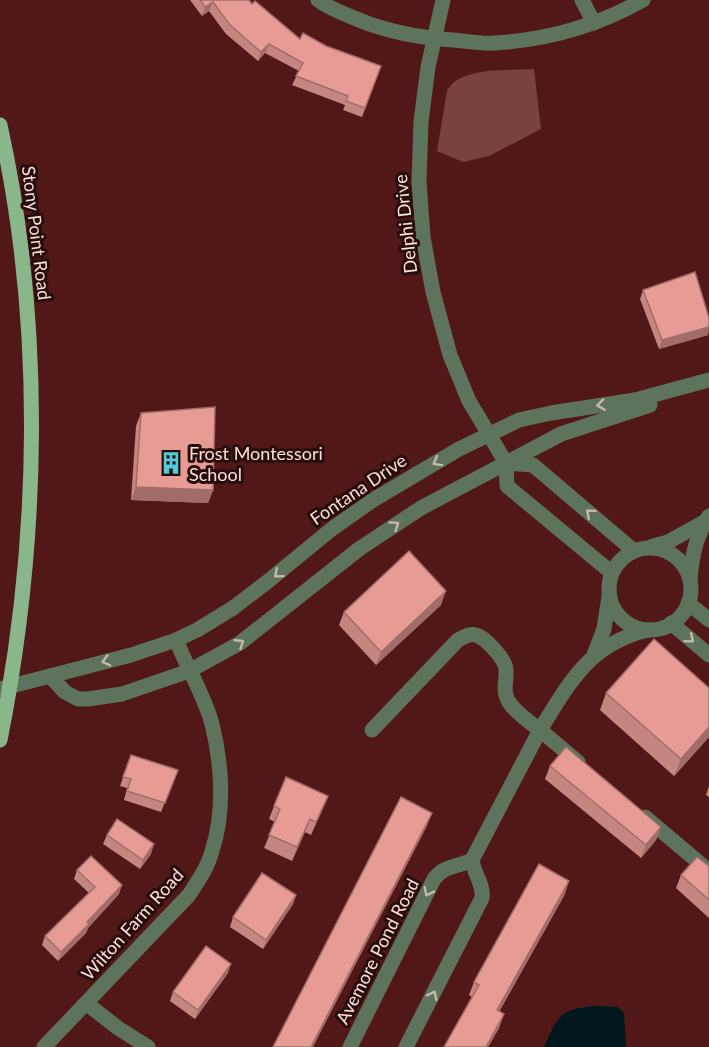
<svg xmlns="http://www.w3.org/2000/svg" width="709" height="1047" font-family="Lato,sans-serif">
	<style>
		.green { fill: #79423e }
		.water { fill: #00181b }
		.lines { fill: none; stroke-linecap: round; stroke-linejoin: round }
		.minor { stroke: #5d735e; stroke-width: 15 }
		.major { stroke: #8ab68b; stroke-width: 15 }
		.wall { fill: #c68680 }
		.shaded-wall { fill: #a16d68 }
		.building { fill: #e69c95; stroke: #a16d68; stroke-width: 1.5 }
		.oneway { stroke: #c5b9af }
		.labels { text-anchor: middle; dominant-baseline: central; stroke-width: 6; stroke-linejoin: round; paint-order: stroke }
		.street-label { font-size: 18px; fill: #fddedb; stroke: #270e0c }
		.poi-label { font-size: 18px; fill: #fddedb; stroke: #270e0c; text-anchor: start }
	</style>
	<rect width="100%" height="100%" fill="#521817"/>
	<path class="green" d="M534 69 541 129 489 156 463 162 437 151 447 91C460 66 509 71 534 69Z"/>
	<path class="water" d="M598 1006 618 1007 624 1013 626 1047H544C558 1015 561 1008 598 1006Z"/>
	<g class="lines">
		<g class="minor">
			<path d="M318 0C330 9 345 14 359 20 389 32 420 38 453 40 466 41 481 44 494 43 547 40 597 26 643 0"/>
			<path d="M443 0 428 67 421 122 419 181 423 237 433 292 450 355 469 401 506 463 507 486 612 573"/>
			<path d="M582 0 594 23"/>
			<path d="M506 463 533 465 634 551"/>
			<path d="M653 546 668 542 704 522"/>
			<circle cx="650" cy="589" r="41"/>
			<path d="M690 579C692 556 696 535 709 516"/>
			<path d="M688 603 709 620"/>
			<path d="M671 623 709 655"/>
			<path d="M594 655 604 629 609 597"/>
			<path d="M50 676 65 692 78 699H88L122 694 189 671 240 643 359 549 421 508 561 434 650 405"/>
			<path d="M0 689 131 655 176 640 197 630 233 608 267 582 333 528 373 500 459 449 519 420 551 413 635 400 709 380"/>
			<path d="M578 762 540 730C570 682 589 644 648 630"/>
			<path d="M645 817 709 871"/>
			<path d="M86 1003 118 1028 148 1047"/>
			<path d="M44 1047 189 895C198 881 208 867 212 851 225 812 222 764 212 724 205 697 187 667 176 640"/>
			<path d="M350 1047 434 879C446 864 456 868 472 860L540 730C531 723 519 715 511 705 501 692 507 683 506 669 505 659 486 638 476 635 470 633 464 637 458 640L372 730"/>
			<path d="M406 1047 482 898C484 885 474 874 472 860"/>
		</g>
		<path class="major" d="M0 125C44 324 40 540 0 740"/>
	</g>
	<g class="wall">
		<path d="M190 0H249L252 4 300 39 326 46 381 66 362 117 343 110 345 105 292 85 299 71 265 53 258 61 226 34 209 11 202 16Z"/>
		<path d="M643 290 709 318 708 335 659 349 640 299Z"/>
		<path d="M141 413 213 490 208 503 131 500 136 426Z"/>
		<path d="M441 605 376 665 339 625 344 612Z"/>
		<path d="M709 688V737L674 776 600 710 606 693Z"/>
		<path d="M131 755 178 770 161 812 124 800 127 788 120 786Z"/>
		<path d="M550 766 661 827 656 840 641 858 545 779Z"/>
		<path d="M709 786V797L706 795Z"/>
		<path d="M328 796 311 835 305 832 292 861 264 848 275 822 269 819 274 806Z"/>
		<path d="M107 835 151 854 140 869 103 844Z"/>
		<path d="M709 866V918L676 888 681 875Z"/>
		<path d="M77 870 119 894 88 928 86 933 58 961 42 945 45 936 89 893 74 879Z"/>
		<path d="M565 894 499 1012 504 1014 499 1028 488 1047H444L472 997 469 995 474 982Z"/>
		<path d="M296 895 293 904 263 949 230 927 233 917Z"/>
		<path d="M228 973 195 1019 170 1001 173 992Z"/>
	</g>
	<g class="shaded-wall">
		<path d="M213 2 209 11 202 16 205 7Z"/>
		<path d="M269 44 265 53 258 61 261 52Z"/>
		<path d="M709 327 708 335 659 349 662 340Z"/>
		<path d="M136 487 213 490 208 503 131 500Z"/>
		<path d="M446 591 441 605 376 665 381 652Z"/>
		<path d="M709 727V737L674 776 681 759Z"/>
		<path d="M328 796 323 809 311 835 316 822Z"/>
		<path d="M432 813 427 826 313 1047H311Z"/>
		<path d="M310 819 305 832 292 861 297 847Z"/>
		<path d="M661 827 656 840 641 858 646 845Z"/>
		<path d="M154 844 151 854 140 869 143 860Z"/>
		<path d="M569 881 565 894 492 1024 497 1010Z"/>
		<path d="M122 885 119 894 88 928 86 933 58 961 61 952Z"/>
		<path d="M296 895 293 904 263 949 266 940Z"/>
		<path d="M231 964 228 973 195 1019 198 1010Z"/>
		<path d="M504 1014 499 1028 488 1047H486Z"/>
	</g>
	<g class="building">
		<path d="M200 0H249L252 4 255 1 300 39 303 33 326 46 381 66 365 108 346 101 348 96 296 76 303 63 269 44 261 52 230 25 213 2 205 7Z"/>
		<path d="M695 272 709 318V327L662 340 643 290Z"/>
		<path d="M215 407 213 490 136 487 141 413Z"/>
		<path d="M409 551 446 591 381 652 344 612Z"/>
		<path d="M654 639 709 688V727L681 759 606 693Z"/>
		<path d="M566 747 661 827 646 845 550 766Z"/>
		<path d="M131 755 178 770 165 803 127 791 131 779 123 777Z"/>
		<path d="M286 777 328 796 316 822 310 819 297 847 269 835 280 809 274 806Z"/>
		<path d="M401 797 432 813 311 1047H273Z"/>
		<path d="M117 819 154 844 143 860 107 835Z"/>
		<path d="M91 856 122 885 87 922 89 924 61 952 45 936 95 887 77 870Z"/>
		<path d="M697 857 709 866V900L681 875Z"/>
		<path d="M539 864 569 881 497 1010 504 1014 486 1047H444L479 985 474 982Z"/>
		<path d="M262 873 296 895 266 940 233 917Z"/>
		<path d="M206 946 231 964 198 1010 173 992Z"/>
	</g>
	<defs><path id="oneway-chevron" d="M-2-3.5L2.5 0L-2 3.5" fill="none" stroke-width="1.6" stroke-linecap="round" stroke-linejoin="round" transform="scale(1.5)"/></defs>
	<g class="oneway">
		<use href="#oneway-chevron" transform="translate(601 405) rotate(172)"/>
		<use href="#oneway-chevron" transform="translate(437 462) rotate(151)"/>
		<use href="#oneway-chevron" transform="translate(590 513) rotate(-139)"/>
		<use href="#oneway-chevron" transform="translate(395 525) rotate(-34)"/>
		<use href="#oneway-chevron" transform="translate(278 574) rotate(140)"/>
		<use href="#oneway-chevron" transform="translate(690 639) rotate(40)"/>
		<use href="#oneway-chevron" transform="translate(240 643) rotate(-33)"/>
		<use href="#oneway-chevron" transform="translate(106 661) rotate(165)"/>
		<use href="#oneway-chevron" transform="translate(428 892) rotate(117)"/>
		<use href="#oneway-chevron" transform="translate(433 995) rotate(-63)"/>
	</g>
	<defs>
		<g id="building-bare" transform="scale(1.8)"><path d="M-4-6H4V6H1V3H-1V6H-4ZM-2.5-4.3h1.7v1.8h-1.7ZM.8-4.3h1.7v1.8H.8ZM-2.5-1h1.7V.8h-1.7ZM.8-1h1.7V.8H.8Z" fill="#52cbd8" stroke="#270e0c" stroke-width="2.5" paint-order="stroke"/></g>
	</defs>
	<g fill-rule="evenodd">
		<use href="#building-bare" x="171" y="463"/>
	</g>
	<g class="labels">
		<g class="street-label">
			<text transform="translate(405 224) rotate(-96)">Delphi Drive</text>
			<text transform="translate(37 233) rotate(83)">Stony Point Road</text>
			<text transform="translate(358 489) rotate(-34)">Fontana Drive</text>
			<text transform="translate(132 924) rotate(-48)">Wilton Farm Road</text>
			<text transform="translate(377 951) rotate(-63)">Avemore Pond Road</text>
		</g>
		<g class="poi-label">
			<text x="189" y="453">Frost Montessori<tspan x="189" dy="21">School</tspan></text>
		</g>
	</g>
</svg>
